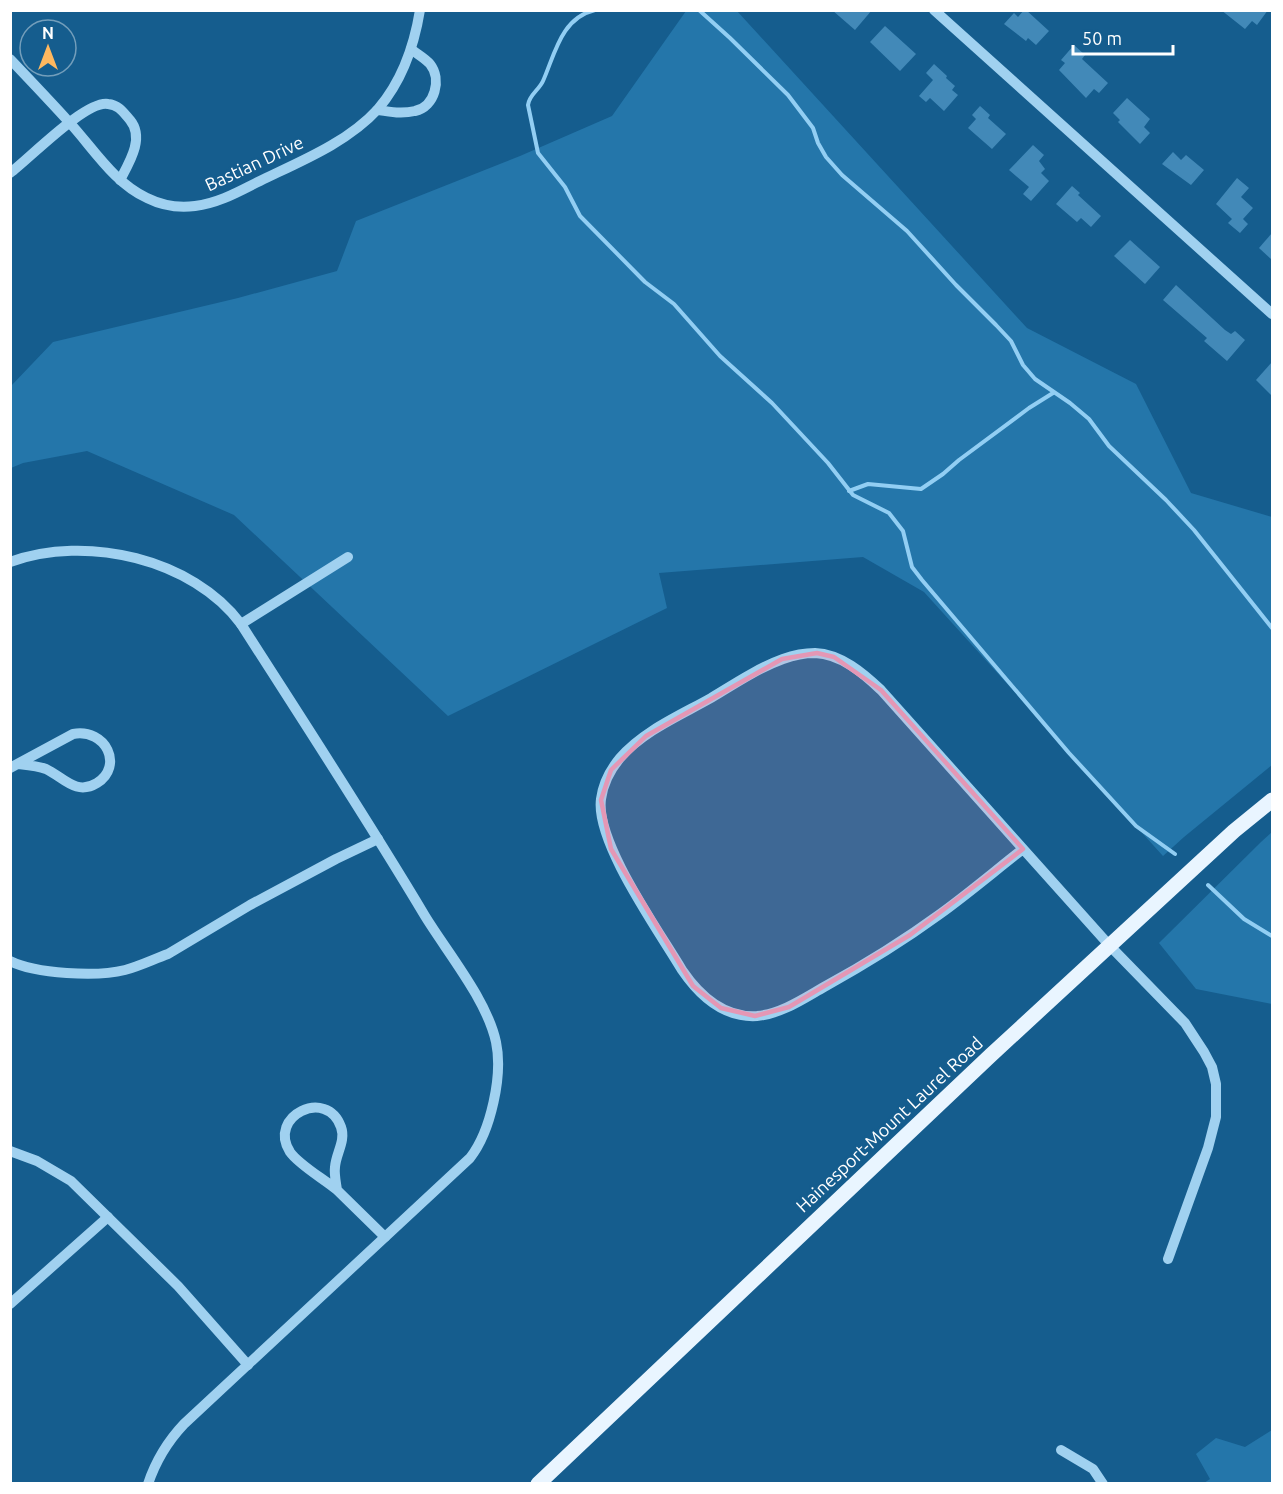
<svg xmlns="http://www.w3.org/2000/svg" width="1283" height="1494" font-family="Ubuntu,sans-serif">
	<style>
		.green { fill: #2476aa }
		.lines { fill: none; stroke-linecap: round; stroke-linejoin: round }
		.stream { stroke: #92cef3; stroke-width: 4 }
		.building { fill: #4289b8 }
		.minor { stroke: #a0d1f0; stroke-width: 10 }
		.major { stroke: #e9f5ff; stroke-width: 15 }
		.marked { fill: #e497b5; fill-opacity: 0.2; stroke: #e497b5; stroke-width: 4.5; stroke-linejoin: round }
		.labels { text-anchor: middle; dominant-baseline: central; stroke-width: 5; stroke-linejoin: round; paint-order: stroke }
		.street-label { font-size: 18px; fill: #fff; stroke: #155d8e }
	</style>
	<rect width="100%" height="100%" fill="#155d8e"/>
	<g class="green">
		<path d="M686 11H737L1027 328 1136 384 1191 493 1272 517V765L1184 837 1163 856 924 592 863 557 659 573 667 608 448 716 234 515 87 451 23 463 11 468V386L53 342 238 298 337 271 356 221 520 156 612 116Z"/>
		<path d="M1272 832V1004L1196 989 1159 943 1261 842Z"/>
		<path d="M1272 1430V1483H1204L1210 1479 1196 1454 1216 1438 1245 1447Z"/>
	</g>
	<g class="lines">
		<g class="stream">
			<path d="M595 10C561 18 555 54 543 81 539 90 529 95 528 105L538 153 565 187 580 216 645 282 674 304 720 356 772 403 828 463 853 495 889 513 903 531 912 567 922 580 1069 753 1136 826 1175 854"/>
			<path d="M699 10 730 38 788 95 813 128 818 143 826 157 842 175 907 231 956 285 996 325 1011 341 1023 365 1035 379 1070 403 1089 419 1109 446 1166 500 1194 530 1272 628"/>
			<path d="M849 491 868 484 921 489 943 474 959 460 1029 408 1053 393"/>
			<path d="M1208 885 1244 919 1272 936"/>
		</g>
	</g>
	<g class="building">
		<path d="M832 10H872L855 30Z"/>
		<path d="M1024 10H1026L1049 31 1036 45 1028 38 1026 41 1004 24 1014 13 1018 17Z"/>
		<path d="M1221 10H1268L1257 25 1252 21 1245 29Z"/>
		<path d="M885 26 916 54 900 71 870 42Z"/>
		<path d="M1074 45 1085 55 1082 59 1108 83 1099 93 1094 89 1086 98 1059 70 1065 63 1061 60Z"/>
		<path d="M934 64 947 76 946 78 955 86 952 90 958 95 944 111 930 98 926 102 919 96 933 80 926 73Z"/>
		<path d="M1127 98 1150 119 1144 127 1150 133 1140 144 1118 122 1120 120 1113 113Z"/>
		<path d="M980 106 990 115 988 118 1006 134 992 149 968 128 976 119 972 115Z"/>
		<path d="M1033 145 1044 155 1039 161 1045 169 1041 173 1049 181 1031 201 1023 194 1029 187 1009 170Z"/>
		<path d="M1173 152 1181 160 1186 155 1204 170 1191 185 1162 164Z"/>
		<path d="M1237 178 1249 188 1241 197 1253 208 1243 219 1248 224 1240 233 1228 223 1232 219 1216 204Z"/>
		<path d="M1072 186 1080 193 1078 195 1101 216 1091 227 1081 218 1077 222 1056 204Z"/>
		<path d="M1272 233V260L1259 248Z"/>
		<path d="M1130 240 1160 267 1145 284 1114 256Z"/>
		<path d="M1176 285 1225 330 1231 334 1235 331 1245 340 1227 361 1204 341 1207 338 1163 300Z"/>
		<path d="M1272 362V396L1256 380Z"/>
	</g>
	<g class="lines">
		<g class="minor">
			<path d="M934 10 1272 314"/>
			<path d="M10 59C30 80 50 101 69 122 93 148 114 183 147 198 161 205 179 208 195 206 221 203 243 189 266 178 304 160 349 141 378 109 402 81 414 47 420 10"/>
			<path d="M377 110C390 112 402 114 415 111 435 107 442 79 430 64 425 58 417 54 411 49"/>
			<path d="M10 173C30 158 86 100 108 104 119 105 123 112 130 120 145 138 129 163 120 180"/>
			<path d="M10 562C86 534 193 559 241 624 303 721 366 817 425 916 447 952 487 1000 496 1042 503 1075 491 1131 470 1158L184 1424C167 1442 156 1460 148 1484"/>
			<path d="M241 624 348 557"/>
			<path d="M10 768 73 734C106 728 124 766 97 783 76 796 63 777 46 769 38 766 27 765 18 764"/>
			<path d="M1023 849C996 870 969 893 940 914 903 941 864 965 824 987 803 999 781 1014 757 1016 724 1018 699 995 682 970 659 931 595 842 601 799 603 784 610 770 620 758 643 731 681 715 711 698 734 684 758 668 783 659 794 655 804 653 815 653 841 654 863 673 881 690L1110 946 1185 1023 1204 1052 1212 1067 1216 1084V1117L1208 1148 1168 1259"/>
			<path d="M10 961C36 974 97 977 125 970 140 966 154 959 168 954L250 905 336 859 378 839"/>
			<path d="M10 1151 37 1161 71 1181 178 1286 248 1365"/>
			<path d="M337 1190C324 1179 299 1165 290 1152 267 1116 327 1087 341 1127 346 1141 336 1153 335 1167 334 1174 336 1183 337 1190L385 1237"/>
			<path d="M10 1304 108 1217"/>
			<path d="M1061 1450 1093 1469 1103 1484"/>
		</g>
		<path class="major" d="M538 1484 991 1055 1234 831 1272 800"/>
	</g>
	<path class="marked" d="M817 653 834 657 881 690 1023 849 910 935 789 1007 755 1016 721 1008 693 986 611 849 601 800 611 770 646 736 782 659Z"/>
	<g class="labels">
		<g class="street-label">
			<text transform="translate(254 163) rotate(-25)">Bastian Drive</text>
			<text transform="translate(889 1124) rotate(-43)">Hainesport-Mount Laurel Road</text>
		</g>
	</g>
	<rect width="1283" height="1494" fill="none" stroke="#ffffff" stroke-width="24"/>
	<g transform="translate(48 48)"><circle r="28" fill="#155d8e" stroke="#739ebb" stroke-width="1.5"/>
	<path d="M0-4.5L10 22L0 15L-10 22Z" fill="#ffb85f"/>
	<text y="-9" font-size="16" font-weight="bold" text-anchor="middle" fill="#ffffff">N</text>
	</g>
	<path d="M1073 45v9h100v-9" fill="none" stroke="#ffffff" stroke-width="3"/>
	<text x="1082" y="45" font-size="18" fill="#ffffff" stroke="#155d8e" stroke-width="4.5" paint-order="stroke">50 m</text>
</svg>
